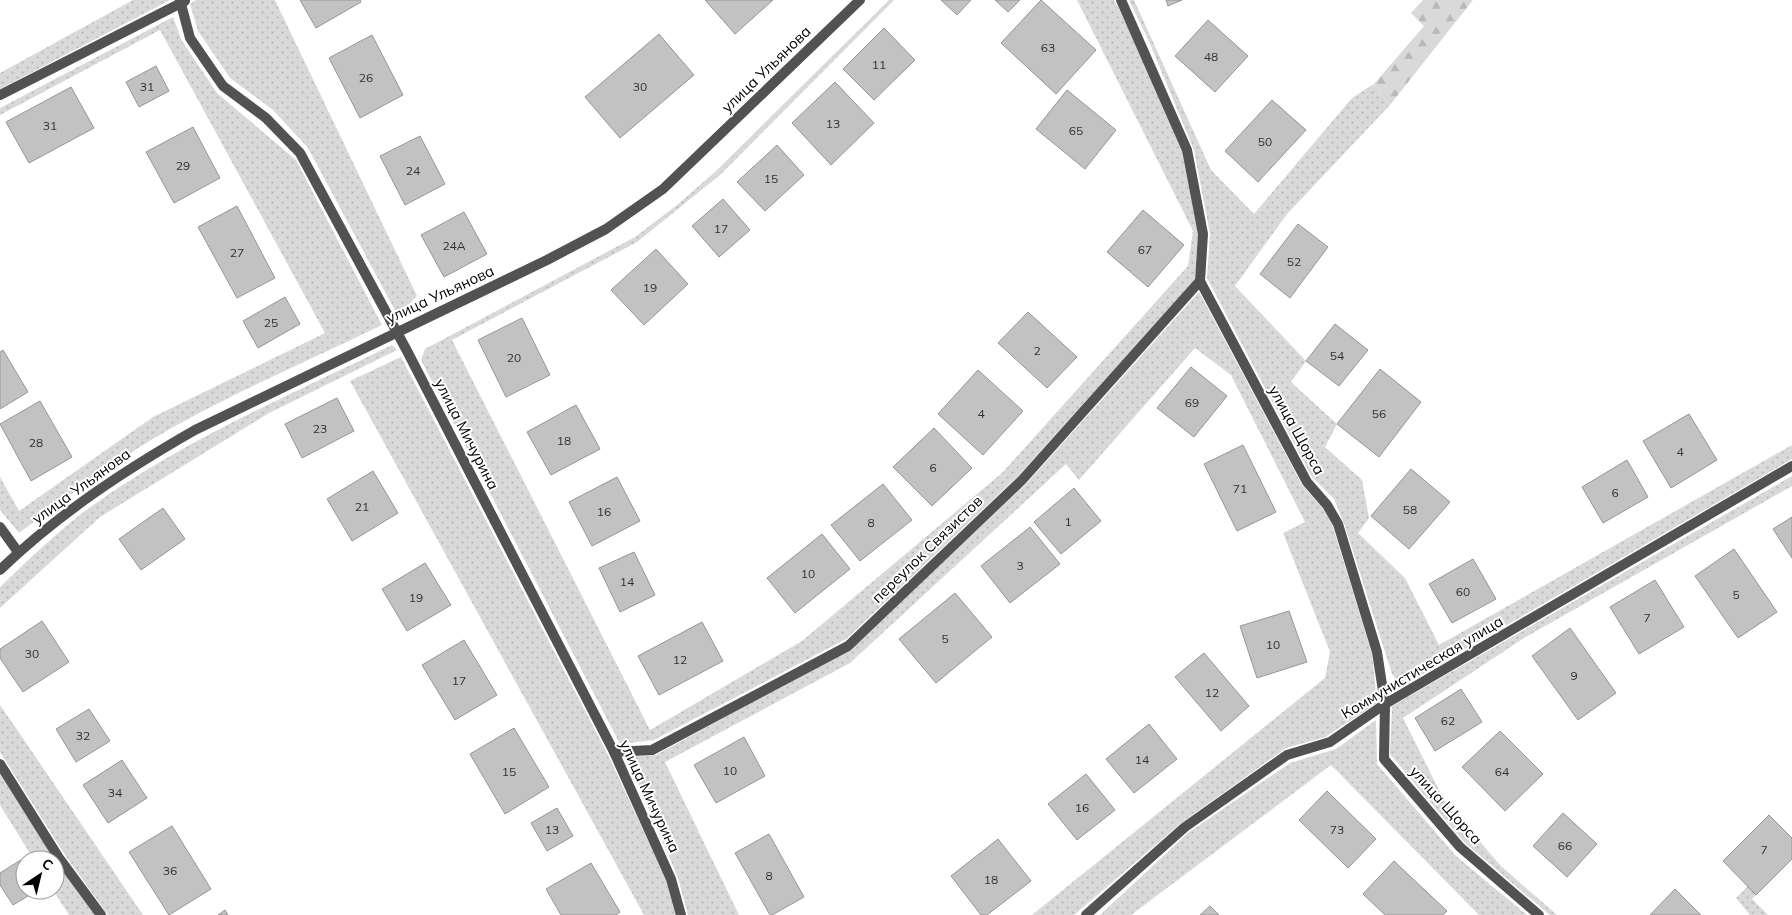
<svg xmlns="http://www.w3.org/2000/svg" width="1792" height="915" font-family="Mulish,sans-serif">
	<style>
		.grass { fill: url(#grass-dots) }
		.forest { fill: url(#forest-firs) }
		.building { fill: #c2c2c2; stroke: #969696 }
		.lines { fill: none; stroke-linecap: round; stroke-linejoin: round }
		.street { stroke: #525252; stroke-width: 10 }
		.labels { text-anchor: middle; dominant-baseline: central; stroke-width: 4; stroke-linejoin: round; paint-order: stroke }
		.number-label { font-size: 12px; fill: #303030 }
		.street-label { font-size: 15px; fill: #000; stroke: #fff }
	</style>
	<defs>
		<pattern id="grass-dots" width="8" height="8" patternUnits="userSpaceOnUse" patternTransform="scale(1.25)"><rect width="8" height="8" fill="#d9d9d9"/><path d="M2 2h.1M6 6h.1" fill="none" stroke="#b8b8b8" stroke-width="1.8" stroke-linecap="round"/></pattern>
		<pattern id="forest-firs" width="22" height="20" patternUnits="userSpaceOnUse" patternTransform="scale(1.25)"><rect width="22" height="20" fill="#d9d9d9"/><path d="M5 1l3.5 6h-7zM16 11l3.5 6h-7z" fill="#b8b8b8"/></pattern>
	</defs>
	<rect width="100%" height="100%" fill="#fff"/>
	<g class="grass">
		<path d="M133 0H170L0 89V73Z"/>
		<path d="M196 0H275L417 296 398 316 308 148 273 110 230 78 198 31 190 4Z"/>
		<path d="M889 0H894L720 175 637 242 452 340 650 730 802 641 1002 473 1188 266 1193 231 1077 0H1114L1136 42 1182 151 1198 234 1195 280 1018 476 846 639 654 740 620 744 421 360 425 349 635 237 677 205 715 172Z"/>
		<path d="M1129 0H1134L1211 170 1254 214 1352 98 1374 84 1390 105 1287 214 1235 286 1306 361 1291 382 1337 424 1325 447 1362 480 1369 518 1358 533 1405 578 1439 645 1792 445V459L1407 683 1397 680 1392 674 1345 526 1334 499 1312 477 1207 278 1210 234 1194 150 1148 39Z"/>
		<path d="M173 17 182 41 217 93 296 160 382 325C318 356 251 385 188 419 128 451 73 492 19 533L0 510V477L19 511 153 417 325 333 160 30 0 115V108Z"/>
		<path d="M1199 292 1302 485 1321 506 1332 524 1372 654 1377 703 1325 737 1286 748 1181 823 1074 915H1032L1325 678 1330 652 1283 533 1305 522 1231 375 1195 348 1079 480 1066 464 850 663 665 762 739 915H688L678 878 627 757 656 755 851 648 1027 483Z"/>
		<path d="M392 345 397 350 269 413 100 517 0 608V587C27 561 55 534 85 511 179 442 288 396 392 345Z"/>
		<path d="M401 357 608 755 667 881 676 915H644L350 381Z"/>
		<path d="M1792 476V486L1524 638 1403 718 1444 800 1501 866 1557 915H1550L1464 842 1390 754 1392 706Z"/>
		<path d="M0 705 20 734 143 915H108L65 855 0 752Z"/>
		<path d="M1376 720 1377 764 1456 856 1527 915H1479L1331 765 1131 915H1100L1188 833 1290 763 1336 749Z"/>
		<path d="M0 774 55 860 96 915H69L53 890H55V860H34L0 805Z"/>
		<path d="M1748 886 1756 895 1752 899 1768 915H1750L1736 898Z"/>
	</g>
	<path class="forest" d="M1423 0H1473L1390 105 1374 84 1424 26 1411 13Z"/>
	<g class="building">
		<path d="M300 0H360L361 2 316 28Z"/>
		<path d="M705 0H773L735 34Z"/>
		<path d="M941 0H971L957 15Z"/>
		<path d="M995 0H1020L1008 12Z"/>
		<path d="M1041 0 1096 50 1056 94 1001 43Z"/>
		<path d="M1166 0H1182L1168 6Z"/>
		<path d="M1208 20 1248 56 1215 92 1175 56Z"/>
		<path d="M884 28 915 60 874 100 843 69Z"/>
		<path d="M659 34 694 75 620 138 585 97Z"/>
		<path d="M372 35 403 95 360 118 329 58Z"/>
		<path d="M156 66 169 91 139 107 126 82Z"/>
		<path d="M835 82 874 123 831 165 792 123Z"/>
		<path d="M71 87 94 128 29 163 6 122Z"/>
		<path d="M1067 90 1116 130 1085 169 1036 129Z"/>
		<path d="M1272 100 1306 130 1258 182 1225 151Z"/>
		<path d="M193 127 220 178 174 203 146 152Z"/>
		<path d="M420 136 445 184 405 205 380 156Z"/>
		<path d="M777 145 804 175 765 211 737 182Z"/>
		<path d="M723 199 750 230 719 257 692 226Z"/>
		<path d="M237 206 275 278 237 298 198 227Z"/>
		<path d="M1143 210 1184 245 1148 287 1107 252Z"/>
		<path d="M464 212 487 254 444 277 421 235Z"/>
		<path d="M1298 224 1328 247 1290 298 1260 274Z"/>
		<path d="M656 249 688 284 644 325 611 290Z"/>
		<path d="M285 297 300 324 258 348 243 321Z"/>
		<path d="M1028 312 1077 357 1047 388 998 343Z"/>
		<path d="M522 318 550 375 506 397 478 340Z"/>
		<path d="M1335 324 1368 350 1339 386 1306 361Z"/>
		<path d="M3 350 28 392 0 409V352Z"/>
		<path d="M1191 367 1227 396 1194 437 1157 408Z"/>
		<path d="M1380 369 1421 402 1379 457 1337 424Z"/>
		<path d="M978 370 1023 411 983 455 938 414Z"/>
		<path d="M337 398 354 431 302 458 285 424Z"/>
		<path d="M40 401 72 457 31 481 0 424Z"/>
		<path d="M576 405 600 449 551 475 527 432Z"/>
		<path d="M1689 414 1717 460 1671 488 1643 441Z"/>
		<path d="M934 428 972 468 932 506 893 467Z"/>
		<path d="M1243 445 1276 512 1237 531 1204 464Z"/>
		<path d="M1627 460 1648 497 1603 523 1582 487Z"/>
		<path d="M1411 469 1450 502 1409 549 1371 516Z"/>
		<path d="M373 471 398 513 352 541 327 499Z"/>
		<path d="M617 477 640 521 592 546 569 502Z"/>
		<path d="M883 484 912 520 860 561 831 525Z"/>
		<path d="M1074 488 1101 521 1061 554 1034 522Z"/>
		<path d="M163 508 185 539 141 570 119 539Z"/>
		<path d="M1792 517V558L1773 529Z"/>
		<path d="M1030 527 1060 564 1010 603 981 566Z"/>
		<path d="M822 534 850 569 795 613 767 578Z"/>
		<path d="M1734 549 1777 612 1738 638 1695 576Z"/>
		<path d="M634 552 655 595 620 612 599 568Z"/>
		<path d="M1473 559 1496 599 1452 623 1429 584Z"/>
		<path d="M425 563 451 605 407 631 382 589Z"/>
		<path d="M1655 580 1684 627 1639 654 1610 607Z"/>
		<path d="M955 593 992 637 936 683 899 639Z"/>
		<path d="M1289 611 1307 662 1257 678 1240 626Z"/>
		<path d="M42 621 69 662 23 692 0 658V649Z"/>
		<path d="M702 622 723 661 659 695 638 656Z"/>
		<path d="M1570 628 1616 693 1578 720 1532 656Z"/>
		<path d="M464 640 497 695 455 720 422 665Z"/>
		<path d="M1204 653 1249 706 1221 731 1175 677Z"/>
		<path d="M1461 689 1482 722 1435 751 1415 718Z"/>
		<path d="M89 709 110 741 76 762 56 729Z"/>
		<path d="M1149 724 1177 759 1134 793 1106 759Z"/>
		<path d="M514 728 549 787 505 814 470 754Z"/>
		<path d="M1500 731 1543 774 1505 811 1462 767Z"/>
		<path d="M744 737 765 776 716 803 694 765Z"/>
		<path d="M122 760 147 798 108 823 83 785Z"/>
		<path d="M1086 774 1115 810 1077 840 1048 804Z"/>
		<path d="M1327 791 1376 839 1348 868 1299 820Z"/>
		<path d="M557 808 573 836 547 851 531 823Z"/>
		<path d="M1563 813 1597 844 1567 877 1533 846Z"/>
		<path d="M1769 815 1792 838V859L1756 895 1723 861Z"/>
		<path d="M172 826 211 889 169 915 129 852Z"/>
		<path d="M769 834 804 897 772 915H770L735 853Z"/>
		<path d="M998 839 1031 881 987 915H981L951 876Z"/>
		<path d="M27 856 29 860H25V890H38L13 905 0 885V873Z"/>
		<path d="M1394 861 1447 911 1443 915H1385L1363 894Z"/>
		<path d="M591 863 620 912 616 915H561L546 889Z"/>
		<path d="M1675 889 1701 915H1650Z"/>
		<path d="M1210 906 1219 915H1200Z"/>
		<path d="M225 910 228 915H218Z"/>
	</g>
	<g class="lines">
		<g class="street">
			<path d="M180 0 190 38 223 86 266 118 300 153 406 349 614 752 671 879 681 915"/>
			<path d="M1121 0 1187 150 1203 234 1200 281 1307 482 1327 505 1338 524 1377 652 1385 704 1384 759 1460 847 1539 915"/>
			<path d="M0 95 185 1"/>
			<path d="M0 527 18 552"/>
			<path d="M0 570C58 514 125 470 195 430L547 260 606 229 663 189 860 0"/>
			<path d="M614 752 652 750 848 646 1022 480 1200 281"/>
			<path d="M0 764 59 858 101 915"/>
			<path d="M1086 915 1185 827 1287 755 1330 742 1385 704 1792 466"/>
		</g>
	</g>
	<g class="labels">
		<g class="number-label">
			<text x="1048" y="47">63</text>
			<text x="1211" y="56">48</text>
			<text x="879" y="64">11</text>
			<text x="366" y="77">26</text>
			<text x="147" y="86">31</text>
			<text x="640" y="86">30</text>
			<text x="833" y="123">13</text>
			<text x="50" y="125">31</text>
			<text x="1076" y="130">65</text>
			<text x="1265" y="141">50</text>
			<text x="183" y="165">29</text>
			<text x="413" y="170">24</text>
			<text x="771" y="178">15</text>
			<text x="721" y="228">17</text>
			<text x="454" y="245">24А</text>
			<text x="1145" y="249">67</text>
			<text x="237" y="252">27</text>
			<text x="1294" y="261">52</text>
			<text x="650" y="287">19</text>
			<text x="271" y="322">25</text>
			<text x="1037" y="350">2</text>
			<text x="1337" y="355">54</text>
			<text x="514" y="357">20</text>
			<text x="1192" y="402">69</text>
			<text x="981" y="413">4</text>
			<text x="1379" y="413">56</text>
			<text x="320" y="428">23</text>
			<text x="564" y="440">18</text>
			<text x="36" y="442">28</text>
			<text x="1680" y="451">4</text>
			<text x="933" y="467">6</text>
			<text x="1240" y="488">71</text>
			<text x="1615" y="492">6</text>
			<text x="362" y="506">21</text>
			<text x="1410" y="509">58</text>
			<text x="604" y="511">16</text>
			<text x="1068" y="521">1</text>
			<text x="871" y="522">8</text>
			<text x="1020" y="565">3</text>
			<text x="808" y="573">10</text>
			<text x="627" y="581">14</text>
			<text x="1463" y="591">60</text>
			<text x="1736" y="594">5</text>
			<text x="416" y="597">19</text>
			<text x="1647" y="617">7</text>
			<text x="945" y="638">5</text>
			<text x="1273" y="644">10</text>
			<text x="32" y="653">30</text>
			<text x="680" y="659">12</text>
			<text x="1574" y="675">9</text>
			<text x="459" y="680">17</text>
			<text x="1212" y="692">12</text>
			<text x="1448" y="720">62</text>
			<text x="83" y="735">32</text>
			<text x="1142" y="759">14</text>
			<text x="730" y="770">10</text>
			<text x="509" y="771">15</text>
			<text x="1502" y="771">64</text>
			<text x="115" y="792">34</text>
			<text x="1082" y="807">16</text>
			<text x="552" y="829">13</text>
			<text x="1337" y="829">73</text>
			<text x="1565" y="845">66</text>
			<text x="1764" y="849">7</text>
			<text x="170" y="870">36</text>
			<text x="769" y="875">8</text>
			<text x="991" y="879">18</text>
		</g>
		<g class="street-label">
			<text transform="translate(766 69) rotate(-44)">улица Ульянова</text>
			<text transform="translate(440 294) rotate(-25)">улица Ульянова</text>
			<text transform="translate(1297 430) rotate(61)">улица Щорса</text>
			<text transform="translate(467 434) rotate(63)">улица Мичурина</text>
			<text transform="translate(81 486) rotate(-36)">улица Ульянова</text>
			<text transform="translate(927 549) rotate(-44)">переулок Связистов</text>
			<text transform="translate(1422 667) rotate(-31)">Коммунистическая улица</text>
			<text transform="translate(650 796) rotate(65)">улица Мичурина</text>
			<text transform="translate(1446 805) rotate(48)">улица Щорса</text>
		</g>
	</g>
	<g transform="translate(40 875) rotate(35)"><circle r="24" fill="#ffffff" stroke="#999999"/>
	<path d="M0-4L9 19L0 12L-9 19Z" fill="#000000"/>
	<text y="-8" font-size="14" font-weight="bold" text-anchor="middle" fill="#000000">С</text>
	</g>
</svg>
